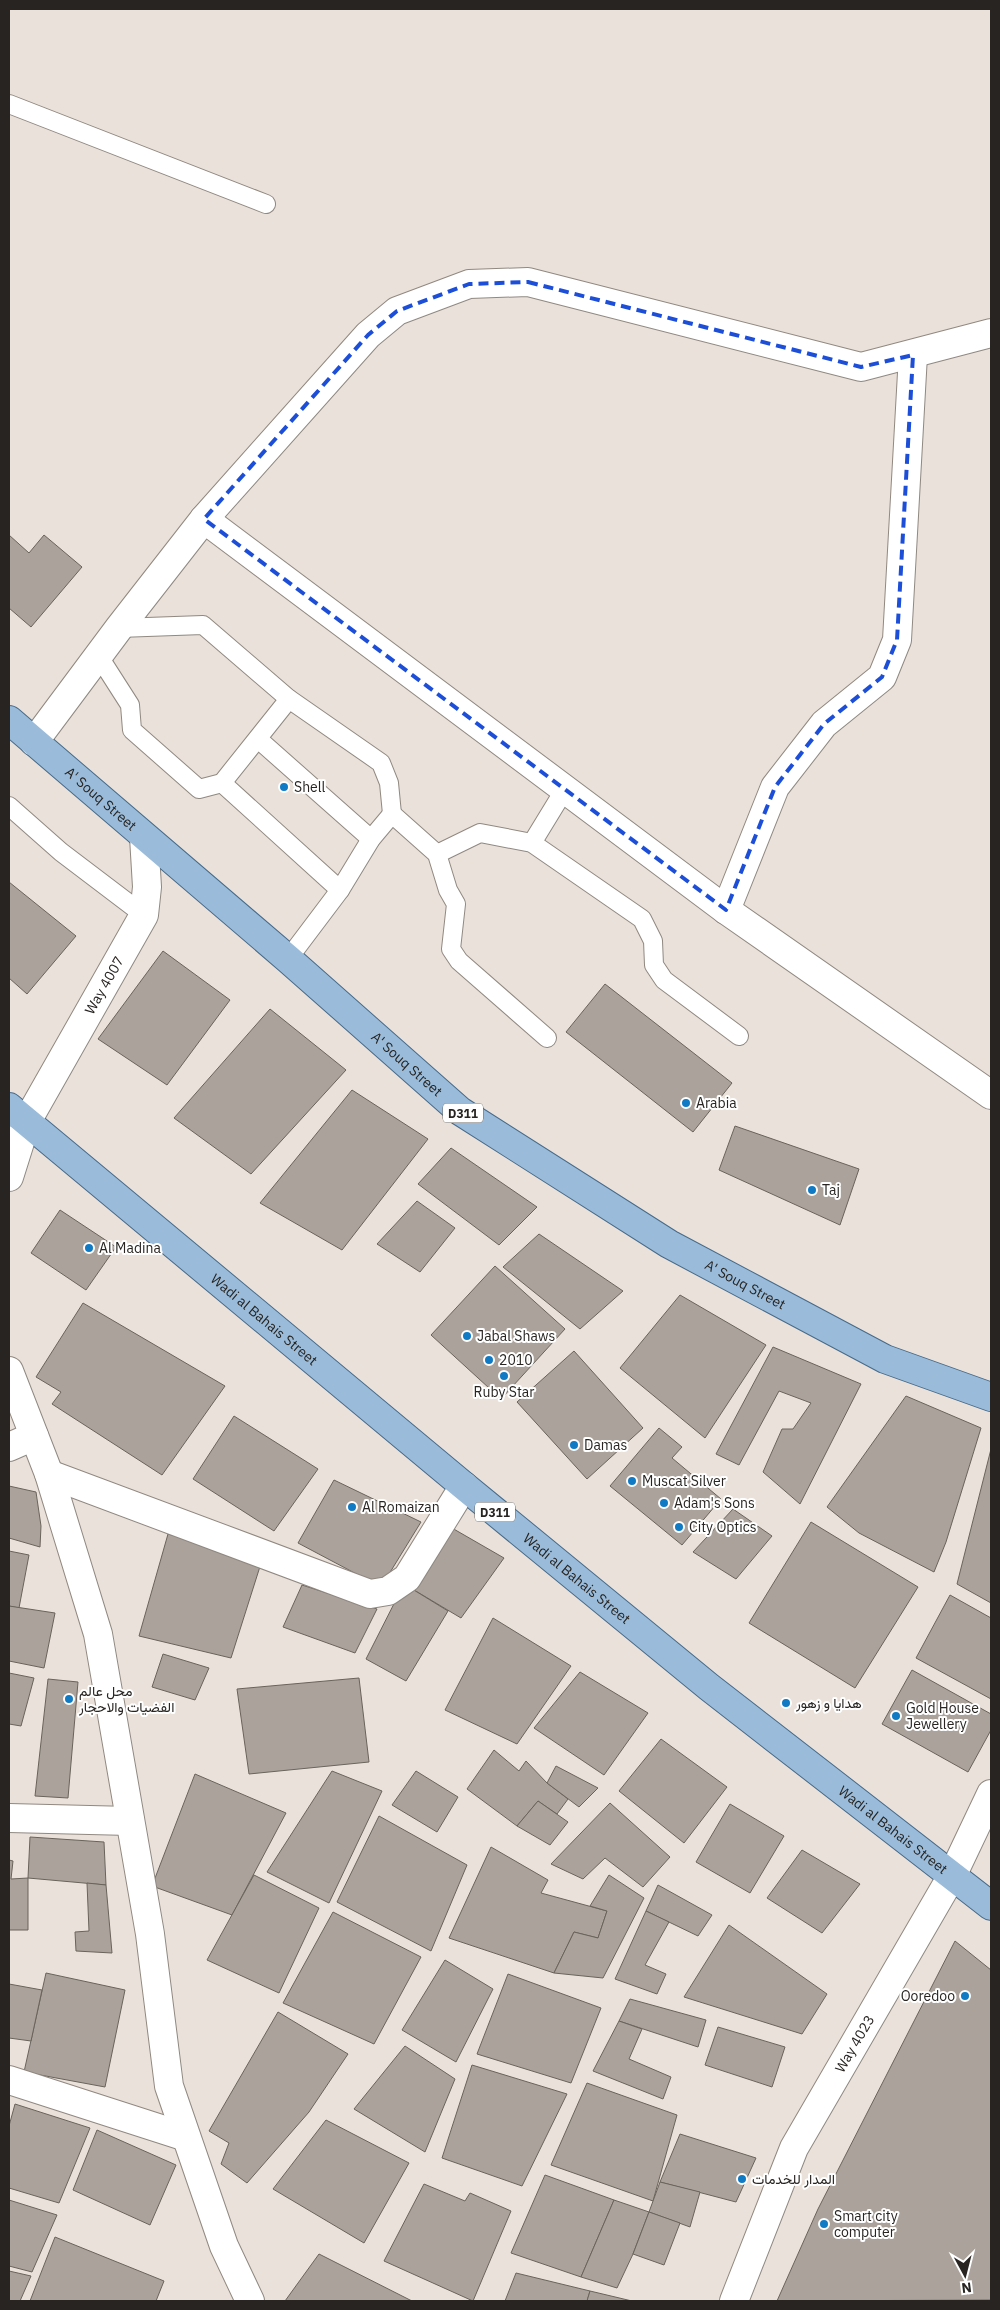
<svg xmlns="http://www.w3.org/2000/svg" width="1000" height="2310" font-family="'IBM Plex Sans',Vazirmatn,sans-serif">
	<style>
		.building { fill: #aba29c; stroke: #6a635c }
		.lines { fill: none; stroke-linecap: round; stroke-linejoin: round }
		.lane-casing { stroke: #908881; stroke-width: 20 }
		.street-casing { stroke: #908881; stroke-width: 30 }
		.secondary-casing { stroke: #908881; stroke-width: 30 }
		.primary-casing { stroke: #466a8a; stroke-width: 30 }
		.lane { stroke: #fff; stroke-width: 18 }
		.street { stroke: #fff; stroke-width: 28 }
		.secondary { stroke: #fff; stroke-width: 28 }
		.primary { stroke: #9abcda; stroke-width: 28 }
		.marked { fill: none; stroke: #1d4ed8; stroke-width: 4; stroke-dasharray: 10 6; stroke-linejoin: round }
		.poi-dot { fill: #107ac4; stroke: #fff; stroke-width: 2 }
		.labels { text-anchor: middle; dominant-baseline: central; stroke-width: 4; stroke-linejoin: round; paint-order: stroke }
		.shield { fill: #fff; stroke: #686664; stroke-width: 1 }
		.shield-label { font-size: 12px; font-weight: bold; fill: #272421 }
		.poi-label { font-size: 14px; fill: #272421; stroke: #fff; text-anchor: start }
		.street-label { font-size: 14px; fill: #272421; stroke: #fff }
	</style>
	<rect width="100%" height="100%" fill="#eae1da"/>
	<g class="building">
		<path d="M9 535 29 553 44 535 82 567 31 627 9 608Z"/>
		<path d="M9 882 76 936 27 994 9 978Z"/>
		<path d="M163 951 230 1000 167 1085 98 1039Z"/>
		<path d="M605 984 732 1083 693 1132 566 1032Z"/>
		<path d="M270 1009 346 1070 251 1174 174 1118Z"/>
		<path d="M352 1090 428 1139 342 1250 260 1203Z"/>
		<path d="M735 1126 859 1169 840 1225 719 1170Z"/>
		<path d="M451 1148 537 1207 499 1245 418 1184Z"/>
		<path d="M417 1201 455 1228 420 1272 377 1244Z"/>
		<path d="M60 1210 116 1247 86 1290 31 1253Z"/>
		<path d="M539 1234 623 1291 580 1329 503 1267Z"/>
		<path d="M495 1266 565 1329 501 1399 431 1335Z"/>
		<path d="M680 1295 766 1345 705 1438 620 1368Z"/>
		<path d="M83 1303 225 1386 162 1475 52 1404 61 1392 36 1377Z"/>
		<path d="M773 1347 861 1384 800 1504 763 1472 782 1429H793L811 1403 779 1391 739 1465 716 1454Z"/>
		<path d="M574 1351 643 1428 587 1479 517 1402Z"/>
		<path d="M906 1396 981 1428 946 1542 934 1572 859 1533 827 1507Z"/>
		<path d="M234 1416 318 1469 274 1531 193 1479Z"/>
		<path d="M659 1428 682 1447 672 1458 721 1499 682 1545 610 1486Z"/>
		<path d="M991 1449V1603L957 1584Z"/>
		<path d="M334 1480 421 1522 381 1587 298 1543Z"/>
		<path d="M9 1486 36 1492 41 1526 40 1547 9 1538Z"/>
		<path d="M733 1509 772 1536 736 1579 693 1552Z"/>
		<path d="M811 1522 918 1587 855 1688 749 1623Z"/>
		<path d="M445 1524 504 1558 461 1618 404 1584Z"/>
		<path d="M168 1534 263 1557 231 1658 139 1636Z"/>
		<path d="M9 1551 29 1555 19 1608 9 1606Z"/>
		<path d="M404 1584 448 1611 406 1681 366 1659Z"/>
		<path d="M302 1585 377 1609 355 1653 283 1627Z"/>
		<path d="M950 1595 991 1618V1699L916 1658Z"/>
		<path d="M9 1606 55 1613 44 1668 9 1661Z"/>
		<path d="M493 1618 571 1666 517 1744 445 1710Z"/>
		<path d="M163 1654 209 1668 195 1700 152 1687Z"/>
		<path d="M912 1670 991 1714V1730L968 1772 882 1724Z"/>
		<path d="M580 1672 648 1713 604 1775 534 1728Z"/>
		<path d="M9 1673 34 1678 21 1726 9 1724Z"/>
		<path d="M359 1678 369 1762 249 1774 237 1689Z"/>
		<path d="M48 1679 78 1682 68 1798 35 1796Z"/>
		<path d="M661 1739 727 1787 684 1843 619 1791Z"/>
		<path d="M494 1750 519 1771 526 1761 547 1783 568 1799 557 1814 538 1801 517 1826 467 1789Z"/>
		<path d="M556 1766 598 1788 579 1807 547 1783Z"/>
		<path d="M332 1771 382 1791 329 1903 267 1872Z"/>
		<path d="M416 1771 458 1797 437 1832 392 1805Z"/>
		<path d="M195 1774 286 1813 232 1915 152 1886Z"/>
		<path d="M538 1801 568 1822 550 1845 517 1826Z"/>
		<path d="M610 1803 670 1857 643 1887 605 1858 583 1879 551 1864Z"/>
		<path d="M730 1804 784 1836 750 1893 696 1862Z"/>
		<path d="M379 1816 467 1865 431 1951 337 1902Z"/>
		<path d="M30 1837 104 1842 106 1885 28 1878Z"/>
		<path d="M491 1847 548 1880 541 1893 607 1911 598 1938 574 1932 554 1973 449 1938Z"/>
		<path d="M802 1850 860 1884 822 1933 767 1898Z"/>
		<path d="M9 1860 13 1861 11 1879 28 1878V1930H9Z"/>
		<path d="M254 1875 319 1908 279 1993 207 1960Z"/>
		<path d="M609 1875 644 1898 603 1978 554 1973 574 1932 598 1938 607 1911 590 1906Z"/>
		<path d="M87 1883 106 1885 112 1953 76 1951 75 1932 89 1931Z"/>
		<path d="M658 1885 712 1915 698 1936 646 1911Z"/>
		<path d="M646 1911 669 1922 645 1965 666 1974 657 1994 615 1979Z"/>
		<path d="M333 1912 421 1957 374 2044 283 2003Z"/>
		<path d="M729 1925 827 1994 802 2034 684 1997Z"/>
		<path d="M955 1941 991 1970V2300L777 2301 818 2209Z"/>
		<path d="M445 1960 493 1989 456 2062 402 2030Z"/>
		<path d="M46 1973 125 1990 105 2087 24 2072Z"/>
		<path d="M508 1974 601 2008 571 2083 477 2054Z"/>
		<path d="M9 1984 42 1990 31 2041 9 2038Z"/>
		<path d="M630 1999 706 2020 698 2047 619 2021Z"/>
		<path d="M278 2012 348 2054 309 2112 247 2183 221 2164 229 2143 209 2131Z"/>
		<path d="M619 2021 642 2029 629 2059 671 2077 663 2099 593 2071Z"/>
		<path d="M718 2027 785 2047 772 2087 705 2065Z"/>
		<path d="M405 2046 455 2079 425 2152 354 2109Z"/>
		<path d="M472 2065 567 2094 522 2186 442 2158Z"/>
		<path d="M587 2083 677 2115 653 2201 551 2165Z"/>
		<path d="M15 2104 90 2128 59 2203 9 2188V2126Z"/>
		<path d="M326 2120 409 2163 364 2243 273 2189Z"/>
		<path d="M97 2130 176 2165 150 2225 73 2190Z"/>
		<path d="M680 2134 756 2158 736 2202 660 2182Z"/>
		<path d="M545 2175 614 2200 581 2277 511 2253Z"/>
		<path d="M660 2182 700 2192 690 2227 649 2212Z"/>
		<path d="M424 2184 465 2201 470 2193 511 2211 473 2301 384 2261Z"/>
		<path d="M9 2200 57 2215 32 2272 9 2266Z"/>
		<path d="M614 2200 649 2212 633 2254 617 2288 581 2277Z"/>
		<path d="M649 2212 680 2223 664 2265 633 2254Z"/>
		<path d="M55 2237 164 2281 156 2301H30Z"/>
		<path d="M319 2254 412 2301H285Z"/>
		<path d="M9 2271 31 2276 20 2301H9Z"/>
		<path d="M516 2273 590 2291 587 2301H505Z"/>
		<path d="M590 2291 632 2301H587Z"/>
	</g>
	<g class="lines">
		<g class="lane-casing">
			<g id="lane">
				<path d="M9 104 266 204"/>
				<path d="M98 655 130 705 132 730 199 789 222 783 289 699 203 625 119 628"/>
				<path d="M289 699 381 763 389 783 392 814"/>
				<path d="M258 739 371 839"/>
				<path d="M222 783 340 890"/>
				<path d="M9 806 61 852 144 915"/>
				<path d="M532 843 565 789"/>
				<path d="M437 854 480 833 532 843 642 919 653 941 654 965 664 980 739 1036"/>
				<path d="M288 959 340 890 371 839 392 814 437 854 448 890 456 904 451 949 459 961 547 1038"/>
			</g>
		</g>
		<g class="street-casing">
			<g id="street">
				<path d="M204 519 726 910 991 1095"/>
				<path d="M34 742 119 628 204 519 368 335 397 311 469 284 528 282 861 367 991 333"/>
				<path d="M726 910 775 787 824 724 882 677 897 640 913 355"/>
				<path d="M9 1447 34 1436"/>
				<path d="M49 1474 370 1594 388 1591 407 1578 464 1486"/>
				<path d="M9 1818 130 1821"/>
				<path d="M9 2080 186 2137"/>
				<path id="s1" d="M734 2301 794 2148 953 1874 991 1794"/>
			</g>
		</g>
		<g class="secondary-casing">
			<g id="secondary">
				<path id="s2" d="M9 1177 26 1123 144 915 147 887 144 837"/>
				<path d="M9 1371 49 1474 98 1634 150 1934 169 2086 224 2246 250 2301"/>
			</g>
		</g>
		<g class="primary-casing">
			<g id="primary">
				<path id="s3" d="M9 720 288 959 460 1111 669 1244 885 1359 991 1397"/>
				<path id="s4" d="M9 1107 464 1486 709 1687 991 1906"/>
			</g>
		</g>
		<use href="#lane" class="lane"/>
		<use href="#street" class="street"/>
		<use href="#secondary" class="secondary"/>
		<use href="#primary" class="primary"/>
	</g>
	<path class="marked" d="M528 282 861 367 913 355 897 640 882 677 824 724 775 787 726 910 204 519 368 335 397 311 469 284Z"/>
	<g class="poi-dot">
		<circle cx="284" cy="787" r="5"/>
		<circle cx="686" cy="1103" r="5"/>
		<circle cx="812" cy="1190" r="5"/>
		<circle cx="89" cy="1248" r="5"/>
		<circle cx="467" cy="1336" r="5"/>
		<circle cx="489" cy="1360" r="5"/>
		<circle cx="504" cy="1376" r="5"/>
		<circle cx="574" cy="1445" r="5"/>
		<circle cx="632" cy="1481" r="5"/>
		<circle cx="664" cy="1503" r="5"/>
		<circle cx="352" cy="1507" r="5"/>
		<circle cx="679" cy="1527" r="5"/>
		<circle cx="69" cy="1699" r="5"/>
		<circle cx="786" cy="1703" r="5"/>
		<circle cx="896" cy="1716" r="5"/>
		<circle cx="965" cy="1996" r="5"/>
		<circle cx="742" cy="2179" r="5"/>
		<circle cx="824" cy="2224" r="5"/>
	</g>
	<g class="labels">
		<g class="shield">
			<rect x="443" y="1103.5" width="40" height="19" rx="4"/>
			<rect x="475" y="1502.5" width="40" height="19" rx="4"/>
		</g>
		<g class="shield-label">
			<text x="463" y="1113">D311</text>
			<text x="495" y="1512">D311</text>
		</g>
		<g class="poi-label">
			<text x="294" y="787">Shell</text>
			<text x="696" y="1103">Arabia</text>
			<text x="822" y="1190">Taj</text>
			<text x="99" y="1248">Al Madina</text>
			<text x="477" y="1336">Jabal Shaws</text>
			<text x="499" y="1360">2010</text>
			<text x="504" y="1392" text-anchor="middle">Ruby Star</text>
			<text x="584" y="1445">Damas</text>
			<text x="642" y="1481">Muscat Silver</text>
			<text x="674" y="1503">Adam's Sons</text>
			<text x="362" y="1507">Al Romaizan</text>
			<text x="689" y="1527">City Optics</text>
			<text x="79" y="1691">محل عالم<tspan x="79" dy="16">الفضيات والاحجار</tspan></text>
			<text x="796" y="1703">هدايا و زهور</text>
			<text x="906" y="1708">Gold House<tspan x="906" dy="16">Jewellery</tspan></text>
			<text x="955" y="1996" text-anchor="end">Ooredoo</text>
			<text x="752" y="2179">المدار للخدمات</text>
			<text x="834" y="2216">Smart city<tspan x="834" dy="16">computer</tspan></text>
		</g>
		<g class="street-label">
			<text stroke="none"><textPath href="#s3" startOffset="121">A' Souq Street</textPath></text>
			<text stroke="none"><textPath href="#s2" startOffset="215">Way 4007</textPath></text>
			<text stroke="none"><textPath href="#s3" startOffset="526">A' Souq Street</textPath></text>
			<text stroke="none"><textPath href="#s3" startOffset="931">A' Souq Street</textPath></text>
			<text stroke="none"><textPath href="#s4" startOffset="332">Wadi al Bahais Street</textPath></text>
			<text stroke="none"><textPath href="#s4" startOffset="738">Wadi al Bahais Street</textPath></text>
			<text stroke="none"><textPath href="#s4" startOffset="1142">Wadi al Bahais Street</textPath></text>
			<text stroke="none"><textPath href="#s1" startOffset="285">Way 4023</textPath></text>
		</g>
	</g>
	<rect width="1000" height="2310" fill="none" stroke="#272421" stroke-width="20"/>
	<g transform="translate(965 2275) rotate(173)" stroke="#ffffff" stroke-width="4" paint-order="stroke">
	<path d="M0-4L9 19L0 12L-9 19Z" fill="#272421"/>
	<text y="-8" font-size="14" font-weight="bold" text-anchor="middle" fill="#272421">N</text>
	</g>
</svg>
